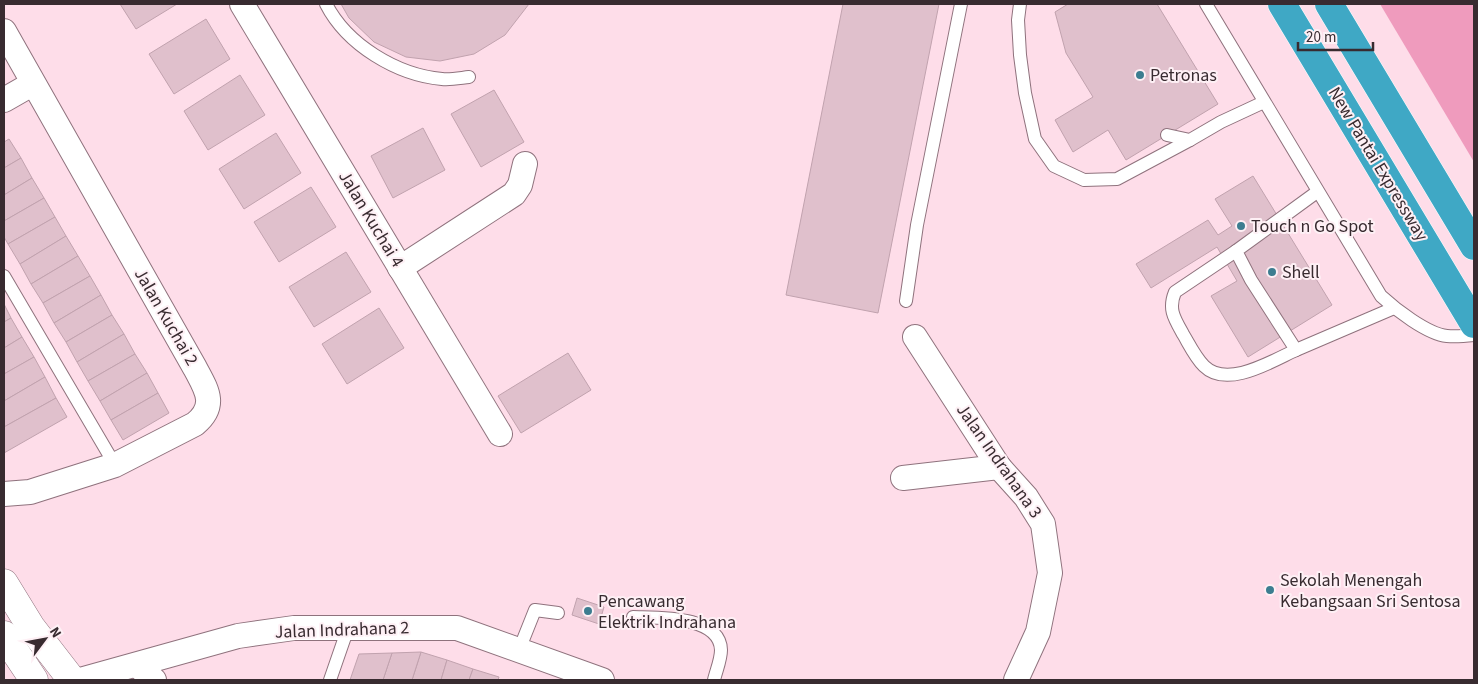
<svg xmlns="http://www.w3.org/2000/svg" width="1478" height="684" font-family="'Source Sans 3',sans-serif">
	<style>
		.forest { fill: #ef9bbd }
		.building { fill: #e0c0cc; stroke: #c1a2ae }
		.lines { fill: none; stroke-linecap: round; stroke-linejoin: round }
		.service-casing { stroke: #8f727d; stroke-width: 14 }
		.minor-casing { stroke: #8f727d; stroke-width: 26 }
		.secondary-casing { stroke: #8f727d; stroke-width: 29 }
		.motorway-casing { stroke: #fff; stroke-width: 29 }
		.service { stroke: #fff; stroke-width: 12 }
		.minor { stroke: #fff; stroke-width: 24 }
		.secondary { stroke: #fff; stroke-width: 28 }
		.motorway { stroke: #3fa8c5; stroke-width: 28 }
		.poi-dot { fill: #3c7d90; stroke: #fef0f5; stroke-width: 2 }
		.labels { text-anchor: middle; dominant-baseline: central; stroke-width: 4; stroke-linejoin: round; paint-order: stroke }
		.poi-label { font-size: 18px; fill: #382b30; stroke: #fef0f5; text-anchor: start }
		.street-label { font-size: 18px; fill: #382b30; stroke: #fef0f5 }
	</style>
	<rect width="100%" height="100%" fill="#fedde9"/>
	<path class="forest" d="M1380 4H1474V162Z"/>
	<g class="building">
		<path d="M120 4H177L136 29Z"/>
		<path d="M341 4H529L505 35 474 54 440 61 406 57 374 42 349 18Z"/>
		<path d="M843 4H939L878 313 786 295Z"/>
		<path d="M1068 4H1157L1218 104 1126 160 1108 130 1073 152 1055 120 1093 97 1066 53 1055 12Z"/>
		<path d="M206 19 230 59 174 94 149 54Z"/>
		<path d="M240 75 265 115 208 150 184 111Z"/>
		<path d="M494 90 524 142 481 167 451 114Z"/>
		<path d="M423 128 445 170 393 198 371 156Z"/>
		<path d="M276 133 301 173 244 209 219 169Z"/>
		<path d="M9 139 21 158 4 168V142Z"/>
		<path d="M21 158 32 178 4 195V168Z"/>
		<path d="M1253 176 1332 305 1248 357 1211 296 1237 281 1217 247 1151 288 1136 264 1208 220 1218 235 1232 226 1215 199Z"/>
		<path d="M32 178 44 198 4 221V195Z"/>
		<path d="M311 187 336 227 279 262 254 222Z"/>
		<path d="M44 198 55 217 8 244 4 237V221Z"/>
		<path d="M55 217 66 236 20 264 8 244Z"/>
		<path d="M66 236 78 256 31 284 20 264Z"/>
		<path d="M346 252 371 292 314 327 289 287Z"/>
		<path d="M78 256 90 276 43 303 31 284Z"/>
		<path d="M90 276 101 295 54 323 43 303Z"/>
		<path d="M101 295 112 315 66 342 54 323Z"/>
		<path d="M4 304 11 318 4 322Z"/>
		<path d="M379 308 404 348 347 384 322 344Z"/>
		<path d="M112 315 124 334 77 362 66 342Z"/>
		<path d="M11 318 22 337 4 348V322Z"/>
		<path d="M124 334 135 354 88 381 77 362Z"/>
		<path d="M22 337 34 357 4 374V348Z"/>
		<path d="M568 353 591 390 521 433 498 396Z"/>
		<path d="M135 354 147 373 100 401 88 381Z"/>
		<path d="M34 357 45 377 4 401V374Z"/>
		<path d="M147 373 158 393 111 420 100 401Z"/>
		<path d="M45 377 56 398 4 427V401Z"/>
		<path d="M158 393 169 413 123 440 111 420Z"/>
		<path d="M56 398 67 417 4 453V427Z"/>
		<path d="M577 598 604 607 599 624 572 615Z"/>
		<path d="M421 652 447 660 441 680H412Z"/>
		<path d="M421 652 412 680H383L392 653Z"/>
		<path d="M392 653 383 680H350L359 654Z"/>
		<path d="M447 660 473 669 469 680H441Z"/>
		<path d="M473 669 499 677 498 680H469Z"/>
	</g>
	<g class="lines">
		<g class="service-casing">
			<g id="service">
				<path d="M326 4C347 45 397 75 442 79 450 80 460 78 469 77"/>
				<path d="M1020 4 1018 20 1020 55 1025 93 1035 139 1054 166 1084 180 1117 179 1190 140"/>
				<path d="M1206 4 1381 296C1395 309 1427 334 1447 336 1456 337 1465 336 1474 335"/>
				<path d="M1167 135 1190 140 1221 122 1264 102"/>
				<path d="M1317 192 1236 251 1251 280 1296 350 1394 308"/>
				<path d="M1236 251 1175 292C1168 309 1174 318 1183 334 1189 344 1195 357 1204 366 1227 389 1272 361 1296 350"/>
				<path d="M4 276 115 465"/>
				<path d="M906 301 917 225 961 4"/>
				<path d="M633 617C657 618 720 615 721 650 721 660 716 671 714 680"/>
				<path d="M519 650 535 610 558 613"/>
				<path d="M330 680 348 628"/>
			</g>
		</g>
		<g class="minor-casing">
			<g id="minor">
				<path d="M242 4 500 434"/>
				<path d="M4 31 195 368C206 389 218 405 195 424L115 465 30 492 4 494"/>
				<path d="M4 100 32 84"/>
				<path d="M400 268 514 194 520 185 525 164"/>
				<path d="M915 337 999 467 1026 497 1043 524 1050 573 1038 632 1016 680"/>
				<path d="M903 478 999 467"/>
				<path d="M137 665 154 680"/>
				<path d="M80 680 238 636 294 628H457L602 680"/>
			</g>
		</g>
		<g class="secondary-casing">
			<g id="secondary">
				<path d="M4 583 31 627 72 680"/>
				<path d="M4 635 34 680"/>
			</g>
		</g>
		<g class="motorway-casing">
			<g id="motorway">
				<path d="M1282 4 1474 324"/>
				<path d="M1329 4 1474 246"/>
			</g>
		</g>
		<use href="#service" class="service"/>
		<use href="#minor" class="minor"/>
		<use href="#secondary" class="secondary"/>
		<use href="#motorway" class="motorway"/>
	</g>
	<g class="poi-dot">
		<circle cx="1140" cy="75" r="5"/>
		<circle cx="1241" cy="226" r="5"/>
		<circle cx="1272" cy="272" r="5"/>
		<circle cx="1270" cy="590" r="5"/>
		<circle cx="588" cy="611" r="5"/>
	</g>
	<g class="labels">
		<g class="poi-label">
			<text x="1150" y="75">Petronas</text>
			<text x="1251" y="226">Touch n Go Spot</text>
			<text x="1282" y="272">Shell</text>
			<text x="1280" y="580">Sekolah Menengah<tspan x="1280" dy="21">Kebangsaan Sri Sentosa</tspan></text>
			<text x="598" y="601">Pencawang<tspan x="598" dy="21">Elektrik Indrahana</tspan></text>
		</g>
		<g class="street-label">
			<text transform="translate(1378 164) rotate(59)">New Pantai Expressway</text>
			<text transform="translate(371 219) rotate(59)">Jalan Kuchai 4</text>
			<text transform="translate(166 317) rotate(60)">Jalan Kuchai 2</text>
			<text transform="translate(999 461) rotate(55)">Jalan Indrahana 3</text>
			<text transform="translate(342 630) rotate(-2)">Jalan Indrahana 2</text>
		</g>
	</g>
	<rect width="1478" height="684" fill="none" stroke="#382b30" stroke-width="10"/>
	<g transform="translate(45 639) rotate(58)" stroke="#fef0f5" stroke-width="4" paint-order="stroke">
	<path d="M0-4L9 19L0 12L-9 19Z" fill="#382b30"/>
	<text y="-8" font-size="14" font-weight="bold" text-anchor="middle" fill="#382b30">N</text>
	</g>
	<path d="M1298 42v8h75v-8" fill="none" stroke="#382b30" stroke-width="2.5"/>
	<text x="1306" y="42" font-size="15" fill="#382b30" stroke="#fef0f5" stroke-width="4" paint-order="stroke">20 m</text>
</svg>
